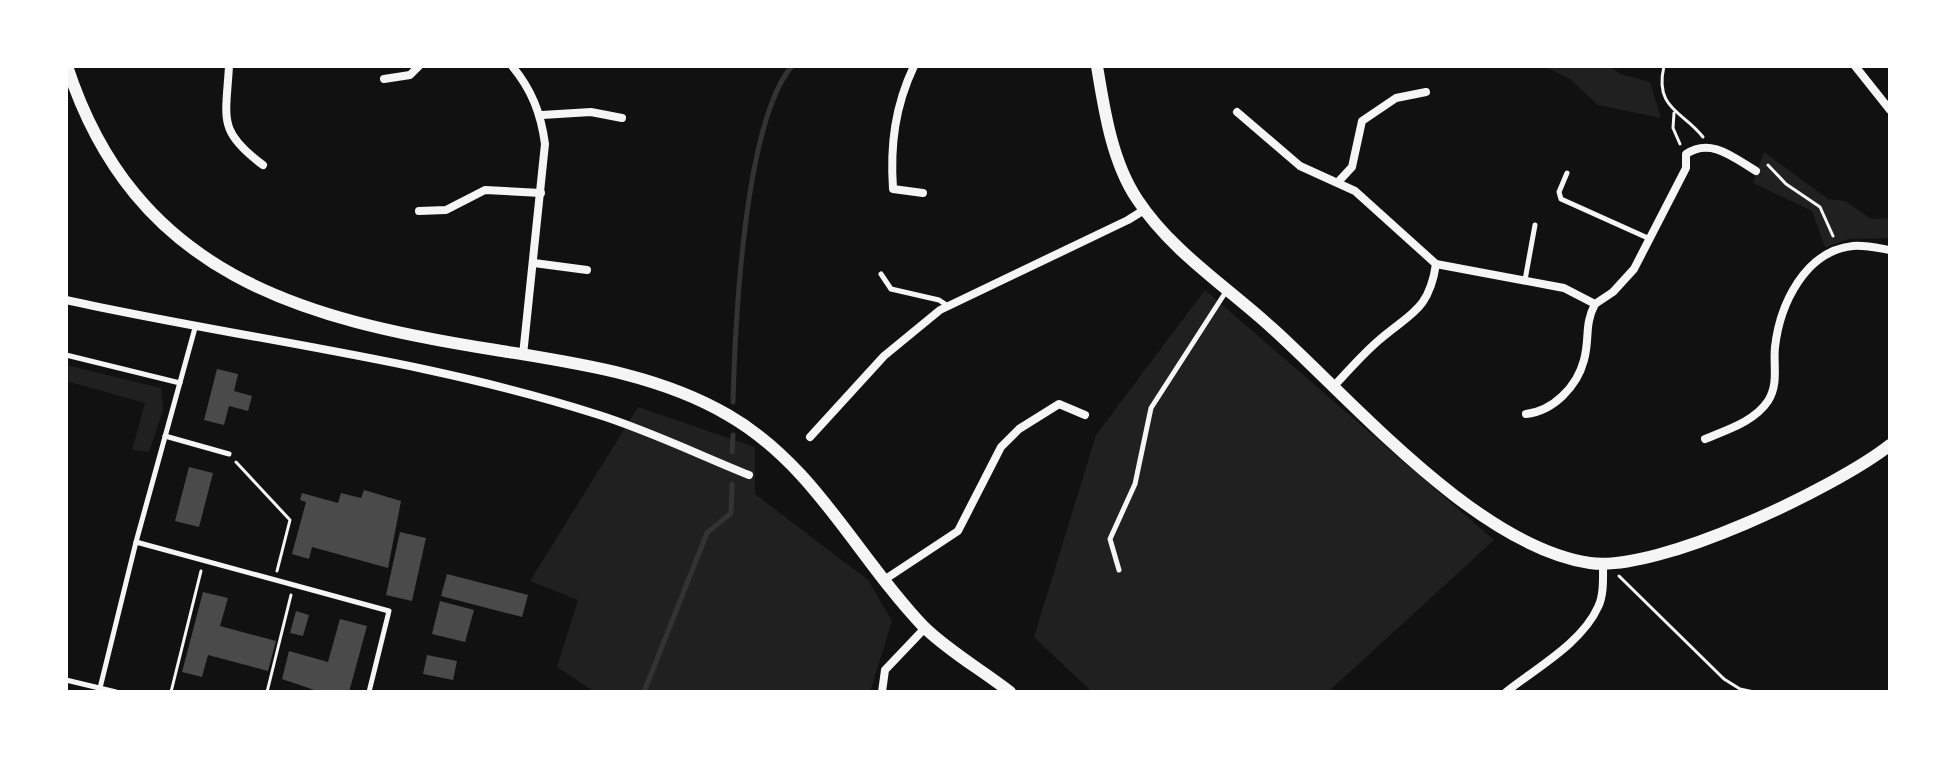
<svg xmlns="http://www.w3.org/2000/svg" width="1956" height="758" font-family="'Fira Sans',sans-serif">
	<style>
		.green { fill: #202020 }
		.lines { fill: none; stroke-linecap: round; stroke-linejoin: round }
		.stream { stroke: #333; stroke-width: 5 }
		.building { fill: #4a4a4a }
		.path { stroke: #f5f5f5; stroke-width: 3 }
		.service { stroke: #f5f5f5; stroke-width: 5 }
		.minor { stroke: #f5f5f5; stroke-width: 8 }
		.tertiary { stroke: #f5f5f5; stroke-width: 12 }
	</style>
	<rect width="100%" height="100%" fill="#111"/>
	<g class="green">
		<path d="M1544 66H1610L1620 74 1650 82 1661 118 1598 105 1570 79Z"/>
		<path d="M1764 152 1828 199 1845 201 1871 219 1890 218V238L1849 239 1825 247 1812 211 1753 183Z"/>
		<path d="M1205 290 1494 540 1328 692H1092L1034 637 1096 435Z"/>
		<path d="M66 365 161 388 163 410 149 452 132 450 145 403 66 381Z"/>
		<path d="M638 407 755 447V494L868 580 892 621 870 692H595L557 667 578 600 530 581Z"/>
	</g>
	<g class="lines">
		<g class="stream">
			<path d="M733 402C735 325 744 122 792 66"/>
			<path d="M732 452 733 435"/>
			<path d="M644 692 707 533 731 513 732 484"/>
		</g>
	</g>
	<g class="building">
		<path d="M217 369 238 374 234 391 252 396 248 411 229 406 224 425 204 420Z"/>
		<path d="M189 467 213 473 199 527 175 521Z"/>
		<path d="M364 490 401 501 388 568 312 547 309 559 292 554 306 502 300 500 302 493 338 503 341 493 361 498Z"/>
		<path d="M400 532 426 538 412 601 386 595Z"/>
		<path d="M447 574 528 595 522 617 441 596Z"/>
		<path d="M203 592 228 598 220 626 276 641 268 671 208 655 202 677 182 672Z"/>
		<path d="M440 601 474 610 465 642 432 634Z"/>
		<path d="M296 611 309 615 303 636 290 633Z"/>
		<path d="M340 619 367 626 349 692H320L282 679 289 651 328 662Z"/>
		<path d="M427 655 457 661 453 680 423 674Z"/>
	</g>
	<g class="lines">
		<g class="path">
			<path d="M1664 66C1654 109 1683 111 1703 137"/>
			<path d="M1674 113 1673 128 1680 144"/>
			<path d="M1768 165 1786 184 1820 207 1833 236"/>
			<path d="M236 462 290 520 277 571"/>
			<path d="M1619 576 1724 679 1740 689 1754 692"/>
			<path d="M171 692 201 571"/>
			<path d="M267 692 291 595"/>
		</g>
		<g class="service">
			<path d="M1567 173 1559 192 1561 199 1650 239"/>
			<path d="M881 274 891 289 939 300 948 306"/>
			<path d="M1525 280 1535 225"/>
			<path d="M195 328 136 542 389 611 369 692"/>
			<path d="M66 355 180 383"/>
			<path d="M165 436 229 454"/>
			<path d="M1119 570 1110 539 1135 484 1151 408 1227 290"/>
			<path d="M66 680 116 692"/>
			<path d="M100 688 136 542"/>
		</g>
		<g class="minor">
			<path d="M229 66C226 119 217 131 263 165"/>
			<path d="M512 66C532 90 541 114 545 144L523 355"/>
			<path d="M914 66C895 106 890 145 893 189L923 193"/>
			<path d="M1855 66 1890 110"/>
			<path d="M384 79 410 75 419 66"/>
			<path d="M1237 112 1300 166 1355 191 1436 264"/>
			<path d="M542 115 591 112 622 118"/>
			<path d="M1339 181 1352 167 1362 121 1396 98 1426 92"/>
			<path d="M419 211 446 210 485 190 541 193"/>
			<path d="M534 263 587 270"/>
			<path d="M66 300C242 339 425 359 596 414 648 430 699 455 749 475"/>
			<path d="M1334 386C1348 371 1362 355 1378 341 1410 313 1429 311 1436 264L1564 288 1595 304 1613 292 1634 269 1686 168V154C1711 137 1734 158 1756 171"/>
			<path d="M1526 414C1553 411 1577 387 1584 360 1590 338 1584 325 1595 304"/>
			<path d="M810 437 884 356 940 310 1128 220 1144 210"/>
			<path d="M1705 439C1726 430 1754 422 1768 401 1779 384 1773 365 1775 347 1780 304 1805 251 1853 246 1865 245 1878 248 1890 250"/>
			<path d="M884 580 958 531 1001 447 1019 429 1059 404 1085 415"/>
			<path d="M882 692 885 670 925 628"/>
			<path d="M1506 692C1536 668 1582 643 1598 607 1604 595 1603 578 1603 564"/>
		</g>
		<g class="tertiary">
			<path d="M67 66C135 275 300 319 496 350 575 363 658 374 728 415 815 465 856 556 923 626 948 651 982 670 1010 692"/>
			<path d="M1097 66C1104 109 1112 162 1137 199 1171 251 1226 286 1272 328 1355 403 1477 546 1590 563 1658 573 1835 488 1890 445"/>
		</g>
	</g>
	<rect width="1956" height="758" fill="none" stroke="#ffffff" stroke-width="136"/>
</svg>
